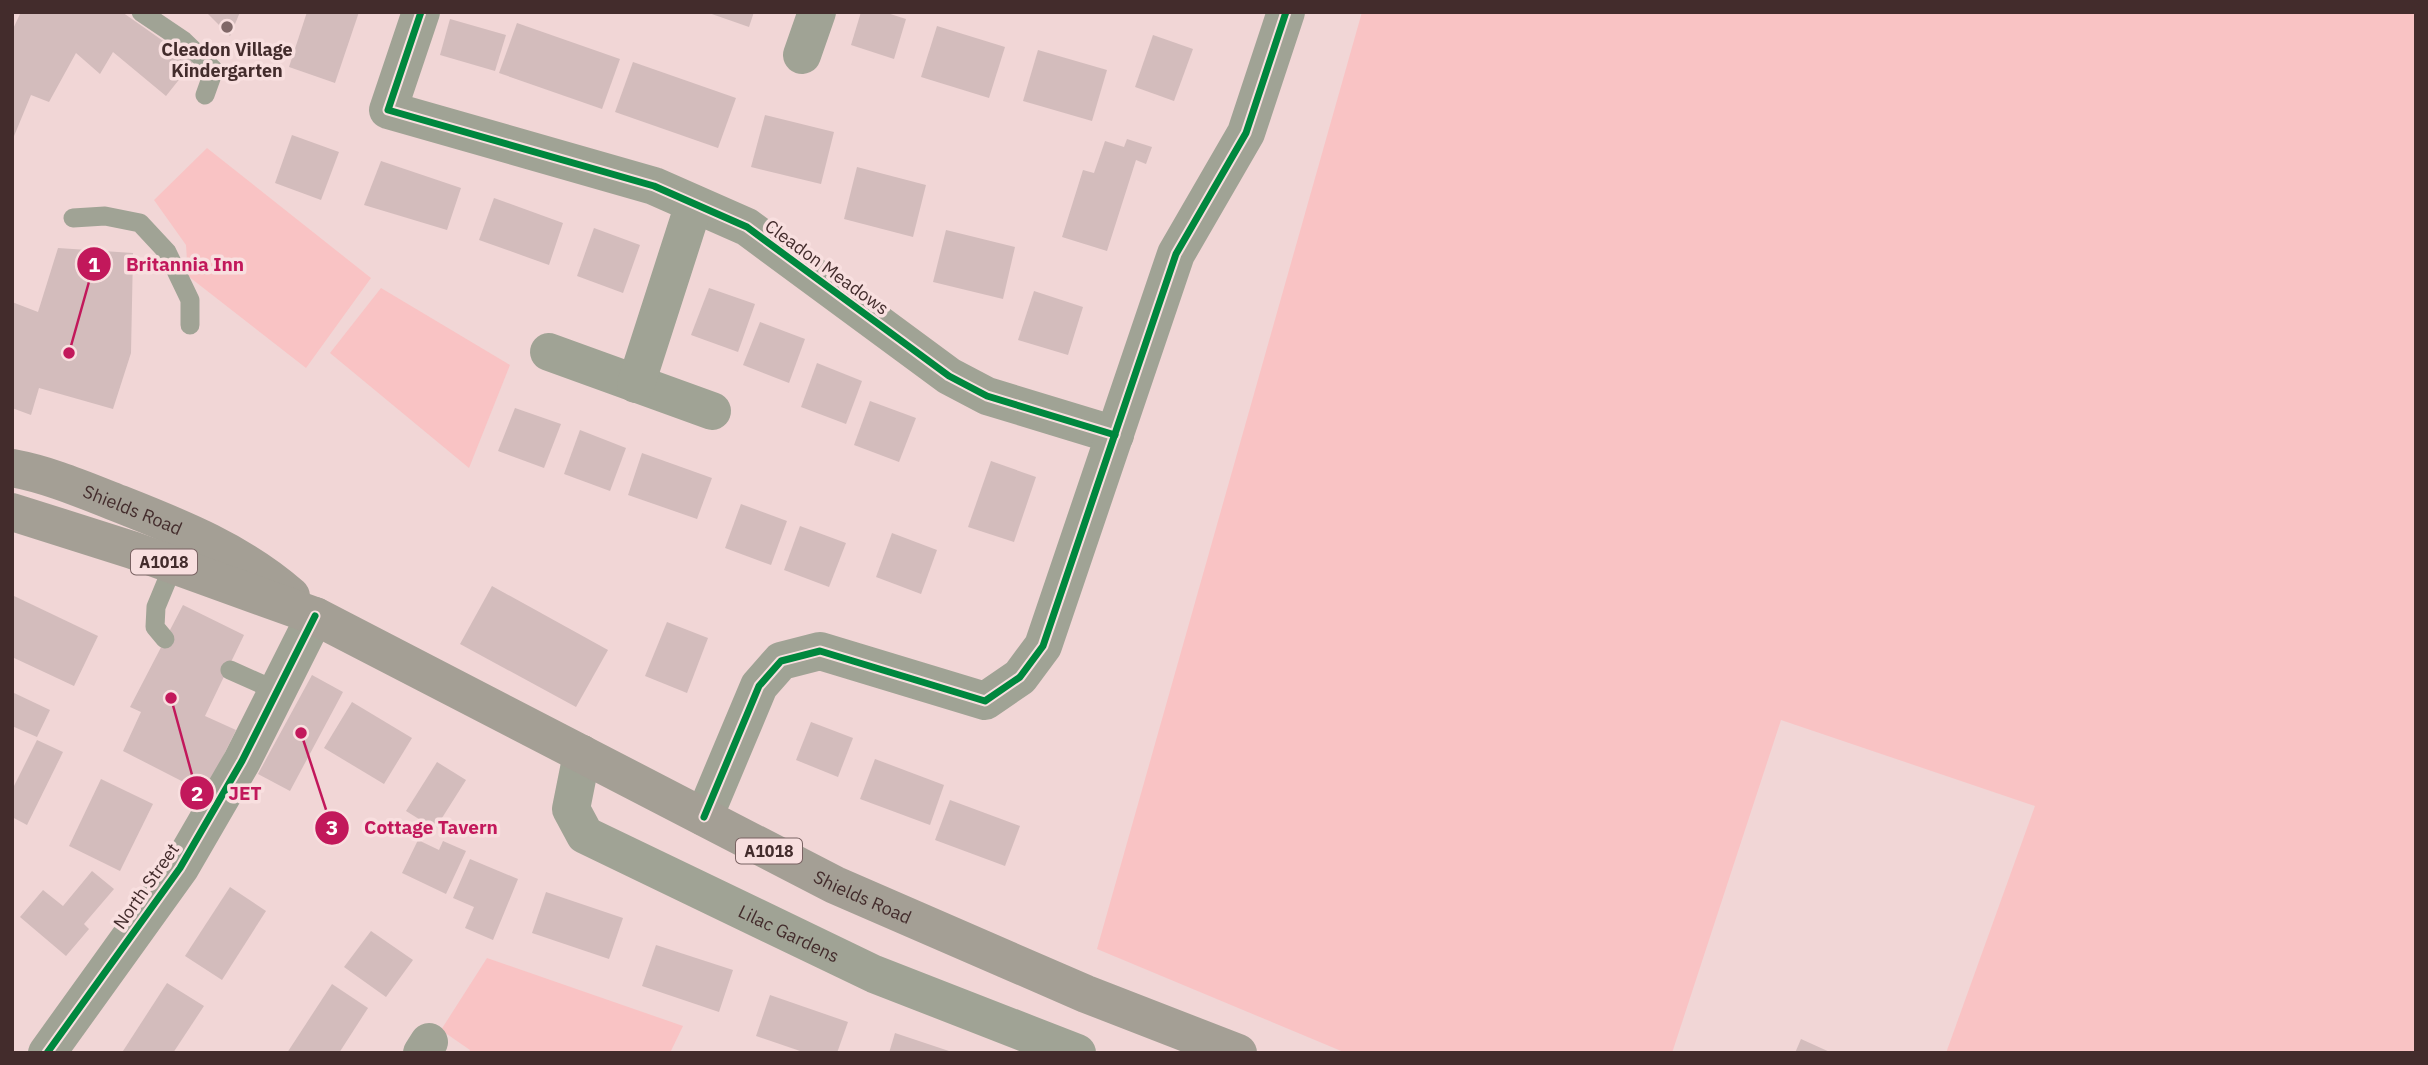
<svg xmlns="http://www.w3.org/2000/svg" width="2428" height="1065" font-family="'IBM Plex Sans',sans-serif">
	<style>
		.green { fill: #f9c3c4 }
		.building { fill: #d3bcbc }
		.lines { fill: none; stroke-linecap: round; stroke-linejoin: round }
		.lane { stroke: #a0a395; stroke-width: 19 }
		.street { stroke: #a0a395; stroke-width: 38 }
		.highway { stroke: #a49f95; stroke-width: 38 }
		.cycleway-casing { stroke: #f8dfdf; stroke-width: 11 }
		.cycleway { stroke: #00873e; stroke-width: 7 }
		.poi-dot { fill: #806868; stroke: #f8dfdf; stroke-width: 2.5 }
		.labels { text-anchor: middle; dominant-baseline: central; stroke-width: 7; stroke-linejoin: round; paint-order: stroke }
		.shield { fill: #f8dfdf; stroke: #796262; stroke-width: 2 }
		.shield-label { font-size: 16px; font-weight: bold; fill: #432c2c }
		.poi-label { font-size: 18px; font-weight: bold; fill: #432c2c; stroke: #f8dfdf }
		.street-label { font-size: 18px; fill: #432c2c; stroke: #f8dfdf }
		.leader { fill: none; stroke: #c2185b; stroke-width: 2.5 }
		.callout-dot { fill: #c2185b; stroke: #f8dfdf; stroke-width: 2.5 }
		.mark-label { font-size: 21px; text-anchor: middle; font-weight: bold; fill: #fff }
		.callout-label { font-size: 19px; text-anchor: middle; font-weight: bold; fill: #c2185b; stroke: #f8dfdf; stroke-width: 7; stroke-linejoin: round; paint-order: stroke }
	</style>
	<rect width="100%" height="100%" fill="#f1d6d6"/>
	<g class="green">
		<path d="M1362 12H2416V1053H1946L2035 806 1781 720 1672 1053H1346L1097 949Z"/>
		<path d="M207 148 371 278 306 368 188 276 186 245 154 200Z"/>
		<path d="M381 288 510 365 469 468 330 353Z"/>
		<path d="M487 958 683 1026 670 1053H469L470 1050 441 1030Z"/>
	</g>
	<g class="building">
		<path d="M17 12H122L193 62 166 96 113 52 100 74 76 53 49 102 31 95 12 141V31L20 14Z"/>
		<path d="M206 12H240L230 36Z"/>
		<path d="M307 12H359L335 83 289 67Z"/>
		<path d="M706 12H754L749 27Z"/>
		<path d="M861 12H884L906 19 894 59 851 45Z"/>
		<path d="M450 19 506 35 495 71 440 55Z"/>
		<path d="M517 23 620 59 602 109 499 73Z"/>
		<path d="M937 26 1005 47 989 98 921 77Z"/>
		<path d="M1153 35 1193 49 1174 101 1135 87Z"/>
		<path d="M1038 50 1107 70 1092 121 1023 101Z"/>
		<path d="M633 62 736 98 718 148 615 112Z"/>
		<path d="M765 115 834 132 821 184 751 167Z"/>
		<path d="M292 135 339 152 321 200 275 183Z"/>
		<path d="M1127 139 1152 147 1146 164 1136 160 1107 251 1062 237 1083 170 1094 173 1105 141 1124 147Z"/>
		<path d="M381 161 461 188 447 230 364 205Z"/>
		<path d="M857 167 926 185 913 237 844 219Z"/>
		<path d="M494 198 563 223 549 265 479 240Z"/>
		<path d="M594 228 640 245 623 293 577 276Z"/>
		<path d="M946 230 1015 247 1003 299 933 282Z"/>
		<path d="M58 248 133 253 131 353 113 409 39 388 31 415 12 408V302L38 312Z"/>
		<path d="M709 288 755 304 738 352 691 335Z"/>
		<path d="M1034 291 1083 307 1068 355 1018 340Z"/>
		<path d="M760 322 805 339 789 383 743 365Z"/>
		<path d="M817 363 862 381 846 424 801 407Z"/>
		<path d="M870 401 916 418 899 462 854 445Z"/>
		<path d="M515 408 561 424 544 468 498 451Z"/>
		<path d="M580 430 626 448 610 491 564 474Z"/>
		<path d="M642 453 712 478 697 519 628 495Z"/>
		<path d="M991 461 1036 477 1014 542 968 527Z"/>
		<path d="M741 504 787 521 771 565 725 548Z"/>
		<path d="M800 526 846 543 829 587 784 570Z"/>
		<path d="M892 533 937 550 921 594 876 577Z"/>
		<path d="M492 586 608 650 576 707 460 644Z"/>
		<path d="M12 595 98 636 74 686 12 657Z"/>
		<path d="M183 605 244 635 205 716 236 730 205 793 123 751 141 712 130 707Z"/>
		<path d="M667 622 708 638 687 693 645 676Z"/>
		<path d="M312 675 343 692 290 791 258 774Z"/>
		<path d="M12 692 50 710 37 737 12 726Z"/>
		<path d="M352 702 412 738 384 784 324 748Z"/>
		<path d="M811 722 853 738 838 777 796 760Z"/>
		<path d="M37 740 63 752 27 825 12 817V790Z"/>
		<path d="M875 759 944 785 930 825 860 799Z"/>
		<path d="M437 762 466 780 435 829 406 811Z"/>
		<path d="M101 779 153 804 120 871 69 846Z"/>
		<path d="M950 800 1020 826 1005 866 935 840Z"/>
		<path d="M418 840 439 850 443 841 466 851 446 894 402 873Z"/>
		<path d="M470 859 518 879 493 940 465 928 474 907 453 898Z"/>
		<path d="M92 871 114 889 84 924 89 929 66 956 20 917 43 890 63 906Z"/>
		<path d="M230 887 266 911 222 980 185 956Z"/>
		<path d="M546 892 623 918 609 959 532 933Z"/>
		<path d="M371 931 413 960 386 997 344 967Z"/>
		<path d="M656 945 733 970 719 1012 642 986Z"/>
		<path d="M167 983 204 1006 173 1053H125L123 1051Z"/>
		<path d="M332 984 368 1008 339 1053H287Z"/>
		<path d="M770 995 848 1022 837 1053H806L756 1036Z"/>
		<path d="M895 1033 952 1052V1053H889Z"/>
		<path d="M1801 1039 1832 1053H1795Z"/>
	</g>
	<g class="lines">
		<g class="lane">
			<path d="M141 12 184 41 214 70 205 95"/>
			<path d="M73 218 105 216 140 223 167 252 190 300V325"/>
			<path d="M165 639 155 627 156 607 175 561"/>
			<path d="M230 670 277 691"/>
		</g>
		<g class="street">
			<path d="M421 12 388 110 654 186 747 227 949 376 987 396 1115 435"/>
			<path d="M802 55 817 12"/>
			<path d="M549 352 712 411"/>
			<path d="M636 384 694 204"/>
			<path id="s1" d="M582 754 571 809 585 835 874 974 1077 1053"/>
			<path d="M704 817 759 686 781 661 820 651 985 701 1020 677 1043 646 1176 254 1246 133 1286 12"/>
			<path d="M47 1053 180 868 242 761 315 616"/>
			<path d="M422 1053 429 1042"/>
		</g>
		<g class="highway">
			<path id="s2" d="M12 468C50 475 84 490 120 504 181 528 241 552 291 596"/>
			<path id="s3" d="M12 512 132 550 315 616 835 885 1086 994 1238 1053"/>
		</g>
		<g class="cycleway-casing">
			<g id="cycleway">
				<path d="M421 12 388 110 654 186 747 227 949 376 987 396 1115 435"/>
				<path d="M704 817 759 686 781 661 820 651 985 701 1020 677 1043 646 1176 254 1246 133 1286 12"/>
				<path d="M47 1053 180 868 242 761 315 616"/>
			</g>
		</g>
		<use href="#cycleway" class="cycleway"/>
	</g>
	<circle class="poi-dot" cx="227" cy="27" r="7"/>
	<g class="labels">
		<g class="shield">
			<rect x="131" y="549.5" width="66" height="25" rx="5"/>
			<rect x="736" y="838.5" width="66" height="25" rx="5"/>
		</g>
		<g class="shield-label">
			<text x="164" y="562">A1018</text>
			<text x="769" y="851">A1018</text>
		</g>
		<g class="poi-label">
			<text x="227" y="49">Cleadon Village<tspan x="227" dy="21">Kindergarten</tspan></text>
		</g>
		<g class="street-label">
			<text transform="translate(827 267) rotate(36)">Cleadon Meadows</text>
			<text stroke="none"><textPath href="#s2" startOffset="128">Shields Road</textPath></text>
			<text transform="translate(146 886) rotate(-55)">North Street</text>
			<text stroke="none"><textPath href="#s3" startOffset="936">Shields Road</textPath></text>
			<text stroke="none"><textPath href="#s1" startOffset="312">Lilac Gardens</textPath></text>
		</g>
	</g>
	<path class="leader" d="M69 353L94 264M171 698L197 793M301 733L332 828"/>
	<g class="callout-dot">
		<circle cx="69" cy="353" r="7"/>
		<circle cx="171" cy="698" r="7"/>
		<circle cx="301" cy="733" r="7"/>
		<circle cx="94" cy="264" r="18"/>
		<circle cx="197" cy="793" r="18"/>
		<circle cx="332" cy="828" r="18"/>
	</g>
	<g class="mark-label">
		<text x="94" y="272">1</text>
		<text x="197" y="801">2</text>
		<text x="332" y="835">3</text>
	</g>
	<g class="callout-label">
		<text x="185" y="271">Britannia Inn</text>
		<text x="245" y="800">JET</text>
		<text x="431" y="834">Cottage Tavern</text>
	</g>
	<rect width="2428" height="1065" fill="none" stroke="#432c2c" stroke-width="28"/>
</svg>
